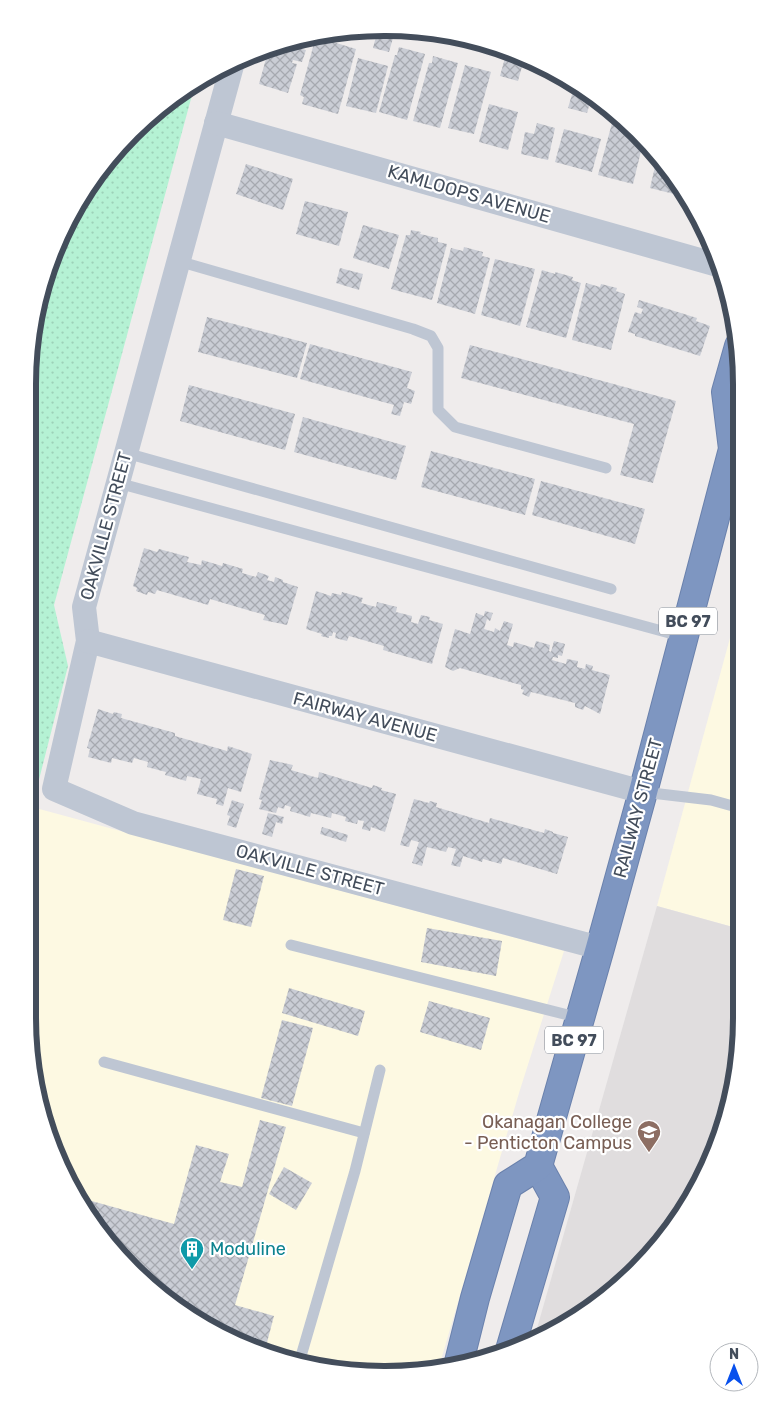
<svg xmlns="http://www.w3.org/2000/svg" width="769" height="1402" font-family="Rubik,sans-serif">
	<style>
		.commercial { fill: #fdf9e2 }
		.education { fill: #e0ddde }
		.grass { fill: url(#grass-dots) }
		.building { fill: url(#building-cross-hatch) }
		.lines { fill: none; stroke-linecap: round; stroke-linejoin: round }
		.highway-casing { stroke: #6a81ac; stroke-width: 30 }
		.lane { stroke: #bec6d3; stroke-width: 11 }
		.street { stroke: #bec6d3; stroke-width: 24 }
		.highway { stroke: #7e96c1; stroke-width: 28 }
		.labels { text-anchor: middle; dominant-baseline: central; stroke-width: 4.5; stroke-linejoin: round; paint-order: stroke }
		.shield { fill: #fff; stroke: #7b828c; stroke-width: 1 }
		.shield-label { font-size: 16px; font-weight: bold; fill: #434d5b }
		.street-label { font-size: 18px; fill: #434d5b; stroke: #fff }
		.education-label { font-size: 18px; fill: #785e54; stroke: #fff; text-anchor: end }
		.culture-label { font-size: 18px; fill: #0d838f; stroke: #fff; text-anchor: start }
		.rim { fill: none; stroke: #434d5b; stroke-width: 6 }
	</style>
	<defs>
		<pattern id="grass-dots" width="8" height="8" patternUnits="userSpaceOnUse" patternTransform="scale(1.25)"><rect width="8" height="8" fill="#b5f2d4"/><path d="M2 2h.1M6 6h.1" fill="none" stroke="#9dd1b8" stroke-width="1.8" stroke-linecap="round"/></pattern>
		<pattern id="building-cross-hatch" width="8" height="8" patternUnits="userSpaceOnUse" patternTransform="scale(1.25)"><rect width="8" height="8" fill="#cacdd5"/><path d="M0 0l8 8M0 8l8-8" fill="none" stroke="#a6a9b0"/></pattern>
	</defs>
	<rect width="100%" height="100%" fill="#efecec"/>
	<g class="commercial">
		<path d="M739 605 740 929 657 906Z"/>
		<path d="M32 807 564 951 519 1093 439 1367 408 1374 292 1362 186 1314 101 1235 47 1133 28 1017V819Z"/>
	</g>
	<path class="education" d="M657 906 740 929 741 1041 729 1110 694 1196 620 1286 534 1339Z"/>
	<path class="grass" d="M195 84 54 605 68 666 32 807 28 819V361L40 292 75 206 116 149 167 101Z"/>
	<g class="building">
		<path d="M355 29H360L365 30 363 39 353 36Z"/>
		<path d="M378 29H395L394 31 398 32 396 39 393 38 389 52 373 48Z"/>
		<path d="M336 32 333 42 356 49 338 114 302 104 304 97 300 95 316 36Z"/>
		<path d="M296 39 294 47 306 50 302 62 293 60 292 63 297 64 288 93 259 84 269 48Z"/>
		<path d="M399 47 425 54 407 120 379 112 395 55H397Z"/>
		<path d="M506 54 524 59 518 81 500 76Z"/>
		<path d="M433 56 458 63 440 128 413 121 429 63H432Z"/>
		<path d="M358 58 388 66 376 113 346 106Z"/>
		<path d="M465 65 491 72 474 134 448 128Z"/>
		<path d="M551 70 563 75 571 81 570 84 549 79Z"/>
		<path d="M575 84 592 96 587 113 568 108Z"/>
		<path d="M489 104 518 112 508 150 479 142Z"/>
		<path d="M537 123 555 128 548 160 521 154 525 132 534 134Z"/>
		<path d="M612 123 626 127 627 124 643 143 633 184 598 175Z"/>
		<path d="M564 129 601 139 592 172 555 162Z"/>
		<path d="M657 158 681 186 684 192 675 190 674 194 650 188Z"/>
		<path d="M246 164 293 179 283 210 236 194Z"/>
		<path d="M305 201 348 212 339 246 296 234Z"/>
		<path d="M363 225 399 235 389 269 353 258Z"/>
		<path d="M411 230 421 232 420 234 438 238V242L447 244 432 300 391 289 406 235H410Z"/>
		<path d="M464 247 483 252 482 256 490 258 475 314 437 303 451 248 463 251Z"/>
		<path d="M495 259 535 269 520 326 481 315Z"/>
		<path d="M340 268 363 274 359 290 336 283Z"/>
		<path d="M542 270 555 274V272L573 277 572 280 581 283 566 338 526 327Z"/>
		<path d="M586 283 600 287 601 284 617 288 616 291 625 294 611 350 572 340Z"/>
		<path d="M639 300 697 318 696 321 710 326 700 356 635 336V334L628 332 635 312 641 314 643 309 637 307Z"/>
		<path d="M207 317 307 343 297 378 198 352Z"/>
		<path d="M310 344 412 372 407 388 415 391 411 404 404 402 400 416 391 414 394 405 300 379Z"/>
		<path d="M470 345 676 401 653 483 620 475 634 424 461 378Z"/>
		<path d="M189 385 295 414 285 450 180 421Z"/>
		<path d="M303 417 406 446 396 480 294 452Z"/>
		<path d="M431 451 535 479 525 515 421 487Z"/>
		<path d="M541 481 645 509 635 544 532 515Z"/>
		<path d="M144 548 157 552 159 549 189 557 187 562 201 565 202 560 222 566 223 563 243 569 242 573 256 577 258 572 269 576 267 580 274 582 275 577 283 580V582L298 587 287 625 263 620 265 615 210 599 208 605 157 590 155 594 148 592 147 595 136 591 137 588 133 586Z"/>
		<path d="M316 591 331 596 332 593 341 595 342 592 363 598 361 603 376 607 377 602 397 607 396 612 412 616 411 622 418 624 421 615 430 617 429 620 443 624 432 664 383 650 384 646 349 636 347 641 335 638 336 633 333 632 332 636H329V638L321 636 322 634 306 629Z"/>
		<path d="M485 611 493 613 490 621 487 619 484 629 494 632 495 628 500 631 504 621 513 624 507 645 513 647 514 642 534 648 536 641 550 645 549 651 551 652 554 641 565 644 562 656 558 655V658L553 657 552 660 566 664 567 659 578 661 577 667 585 669 586 664 593 666 592 670 610 675 600 714 585 706 583 710 575 707V703L531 692 529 697 522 694 524 690 521 689V685L460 668 453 671 445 667 455 629 470 634 476 613 484 616Z"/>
		<path d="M98 709 113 714 114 712 122 714 121 718 175 733V736L227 751 228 746 252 754 241 792 228 788 223 806 216 804 217 799 197 794 201 779 187 776 186 781 165 775 166 772 147 767 148 762 134 758 132 763 112 758 111 763 88 757 90 749 87 748Z"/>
		<path d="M270 760 293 765 291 770 318 778 319 772 372 788 373 785 382 788 381 790 396 794 385 832 371 827 370 831 362 829 364 821 358 820 357 824 345 821 346 817 332 813 331 818 311 813 310 817 290 811 291 807 285 805 284 809 278 807 276 813 259 809 262 800 259 799Z"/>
		<path d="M414 799 429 803 430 801 437 803 436 807 489 823 490 818 544 833 545 829 553 832V833L568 837 557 874 503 858 501 864 483 859 482 862 463 856 460 867 451 865 456 849 448 847 446 852 427 847 422 866 412 863 419 842 411 840 409 847 400 845Z"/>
		<path d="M232 800 244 804 236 828 227 825 230 816 227 815Z"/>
		<path d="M268 813 284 817 282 824 276 822 272 837 262 834Z"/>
		<path d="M322 827 348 835 346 842 320 834Z"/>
		<path d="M236 869 264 876 251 927 223 920Z"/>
		<path d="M427 928 502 941 496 976 421 962Z"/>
		<path d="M289 988 365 1011 358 1036 282 1013Z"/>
		<path d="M429 1001 490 1018 481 1050 420 1032Z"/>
		<path d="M282 1020 313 1028 292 1106 261 1098Z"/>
		<path d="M260 1120 286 1127 235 1305 274 1316 265 1350 186 1314 101 1235 81 1198 174 1224 196 1145 229 1154 220 1182 242 1187Z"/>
		<path d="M284 1167 312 1183 296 1210 269 1194Z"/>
	</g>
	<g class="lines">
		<g class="highway-casing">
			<g id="highway">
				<path d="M510 1350 555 1197 538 1166"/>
				<path d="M459 1362 475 1298 508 1185 538 1166 600 948 643 792 733 449 726 392 739 346"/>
			</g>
		</g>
		<g class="lane">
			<path d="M178 261 413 329 431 336 438 348V410L455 427 606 468"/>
			<path d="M126 453 611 589"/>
			<path d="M118 483 684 637"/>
			<path d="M643 792 711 800 740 808"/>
			<path d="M291 945 580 1018"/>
			<path d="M104 1062 364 1133"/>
			<path d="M299 1363 355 1171 380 1070"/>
		</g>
		<g class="street">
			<path d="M233 62 84 607 88 641 54 789 133 823 600 948"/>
			<path d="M216 123 721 266"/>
			<path d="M88 641 643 792"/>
		</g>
		<use href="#highway" class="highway"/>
	</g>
	<defs>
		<g id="university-pin" transform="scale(1.25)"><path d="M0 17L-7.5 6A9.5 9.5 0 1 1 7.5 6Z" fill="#8d6e63" stroke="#fff"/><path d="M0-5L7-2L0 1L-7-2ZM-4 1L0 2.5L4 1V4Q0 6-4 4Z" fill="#fff"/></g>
		<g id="building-pin" transform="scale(1.25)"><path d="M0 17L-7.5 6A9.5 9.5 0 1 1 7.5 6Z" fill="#0f9aa8" stroke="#fff"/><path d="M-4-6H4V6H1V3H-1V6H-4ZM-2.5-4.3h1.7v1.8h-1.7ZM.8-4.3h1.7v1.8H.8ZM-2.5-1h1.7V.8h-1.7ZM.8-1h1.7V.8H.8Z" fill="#fff"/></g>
	</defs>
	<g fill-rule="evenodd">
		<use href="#university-pin" x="649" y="1132"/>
		<use href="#building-pin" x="192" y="1249"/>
	</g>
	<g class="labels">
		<g class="shield">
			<rect x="659" y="607.5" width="58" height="27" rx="4"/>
			<rect x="545" y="1026.5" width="58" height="27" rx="4"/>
		</g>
		<g class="shield-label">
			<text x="688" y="621">BC 97</text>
			<text x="574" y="1040">BC 97</text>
		</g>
		<g class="street-label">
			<text transform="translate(469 194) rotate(16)">KAMLOOPS AVENUE</text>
			<text transform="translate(106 526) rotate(-75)">OAKVILLE STREET</text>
			<text transform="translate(365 717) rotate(15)">FAIRWAY AVENUE</text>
			<text transform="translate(638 808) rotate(-75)">RAILWAY STREET</text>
			<text transform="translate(310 870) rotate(15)">OAKVILLE STREET</text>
		</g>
		<g class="education-label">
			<text x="632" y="1122">Okanagan College<tspan x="632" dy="21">- Penticton Campus</tspan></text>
		</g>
		<g class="culture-label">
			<text x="210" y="1249">Moduline</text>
		</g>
	</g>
	<path d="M0 0H769V1402H0ZM384 36H385A348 348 0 0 1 733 384V1018A348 348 0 0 1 385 1366H384A348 348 0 0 1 36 1018V384A348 348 0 0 1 384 36Z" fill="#fff" fill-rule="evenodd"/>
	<path class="rim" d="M384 36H385A348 348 0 0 1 733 384V1018A348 348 0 0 1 385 1366H384A348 348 0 0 1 36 1018V384A348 348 0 0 1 384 36Z"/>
	<g transform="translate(734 1367)"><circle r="24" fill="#ffffff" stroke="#b4b8bd"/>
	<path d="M0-4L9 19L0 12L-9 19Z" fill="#0850ed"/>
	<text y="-8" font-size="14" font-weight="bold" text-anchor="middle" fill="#434d5b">N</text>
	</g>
</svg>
